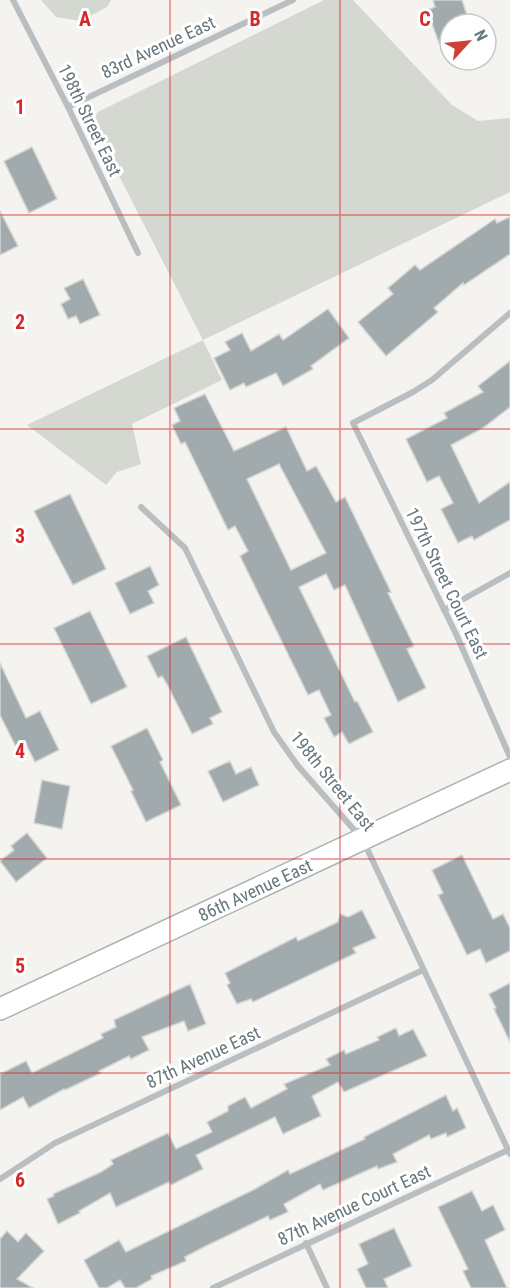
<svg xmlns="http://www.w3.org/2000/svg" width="510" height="1288" font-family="'Roboto Condensed',sans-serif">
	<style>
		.green { fill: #d4d8d0 }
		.building { fill: #a1aaad; stroke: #d5d5d3; stroke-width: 1.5; fill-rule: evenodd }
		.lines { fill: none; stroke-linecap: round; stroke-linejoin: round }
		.secondary-casing { stroke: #acb2b5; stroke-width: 24 }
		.street { stroke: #b9bec0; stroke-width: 6 }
		.secondary { stroke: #fff; stroke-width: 21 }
		.grid { fill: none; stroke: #d62828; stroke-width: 1.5; stroke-opacity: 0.55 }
		.labels { text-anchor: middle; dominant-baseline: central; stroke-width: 6; stroke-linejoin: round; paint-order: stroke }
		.street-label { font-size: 18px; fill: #67777e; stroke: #fff }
		.grid-label { font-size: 20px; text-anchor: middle; font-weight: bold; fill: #d62828; stroke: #fff; stroke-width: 6; stroke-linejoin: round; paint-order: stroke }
	</style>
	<rect width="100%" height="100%" fill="#f4f3f0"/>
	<g class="green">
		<path d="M41 0H111L107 7 81 21 56 17Z"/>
		<path d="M324 0H353L452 105 478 121 510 118V192L203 340 222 380 132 424 141 464 117 472 106 485 27 425 203 340 92 123 98 112Z"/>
	</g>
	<g class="building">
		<path d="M433 0H462L470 24H450V40L439 43 427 10 435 7Z"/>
		<path d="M32 147 57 199 29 213 4 161Z"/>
		<path d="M0 211 18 246 0 255Z"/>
		<path d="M510 217V254L464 285 463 283 434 308 438 312 386 356 358 322 393 294 388 288 415 265 420 270 495 219 497 223Z"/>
		<path d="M83 279 100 315 80 324 76 316 68 319 61 304 70 299 64 288Z"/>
		<path d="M328 309 349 338 311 366 313 369 283 386 276 373 246 387 244 383 230 390 214 358 230 350 225 342 242 333 251 351 279 334 283 340Z"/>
		<path d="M510 361V407L483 428 451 445 479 503 510 482V520L474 540 472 536 458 543 441 509 453 503 439 476 427 482 406 439 447 418 444 413 483 392 478 386Z"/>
		<path d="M205 394 234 451 286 427 307 471 316 466 336 502 345 497 391 592 388 593 414 646 407 649 426 688 398 702 345 585 334 590 326 574 299 587 355 702 357 701 373 732 349 744 342 732 334 737 324 718 331 715 319 690 308 695 240 556 248 551 235 526 228 530 185 442 181 444 172 425 180 421 174 408ZM279 464 326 553 291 570 247 479Z"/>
		<path d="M70 494 106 569 73 585 34 511Z"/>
		<path d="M150 566 159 585 148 591 154 603 130 614 115 583Z"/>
		<path d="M90 611 127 687 91 704 54 628Z"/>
		<path d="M186 637 222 712 210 718 213 724 192 734 167 684 162 676 158 678 147 656Z"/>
		<path d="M0 663 26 718 40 711 59 750 35 762 25 742 16 747 0 715Z"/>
		<path d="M147 728 163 760 160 762 181 805 146 822 131 791 133 790 111 746Z"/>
		<path d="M230 761 236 774 251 767 259 785 223 802 208 771Z"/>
		<path d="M42 780 70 786 62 829 34 823Z"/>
		<path d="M27 833 47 858 16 882 0 861 14 850 11 846Z"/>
		<path d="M462 855 493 919 503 914 510 928V951L486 963 480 949 467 955 438 895 443 893 432 870Z"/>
		<path d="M362 910 376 938 353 948 356 953 253 1002 251 999 237 1004 227 985 230 983 225 973 296 937 298 941 338 922 340 914 348 917Z"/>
		<path d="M510 983V1042L494 1009 496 1008 489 994Z"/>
		<path d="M190 984 206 1024 188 1031 184 1021 142 1037 149 1050 131 1059 129 1056 99 1071 101 1073 65 1090 64 1089 29 1108 23 1097 0 1110V1074L26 1061 32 1073 103 1038 101 1034 116 1027 114 1020Z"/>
		<path d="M396 1028 399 1036 413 1029 427 1056 344 1092 338 1082 312 1096 321 1116 283 1134 275 1117 196 1155 203 1169 171 1185 169 1182 116 1207 110 1193 79 1211 80 1213 58 1224 47 1199 54 1196 53 1194 101 1172 113 1164 111 1160 168 1133 176 1149 212 1132 207 1122 228 1111V1106L245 1097 251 1108 287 1089 284 1084 330 1065 326 1059 344 1050 346 1054 379 1040 377 1037Z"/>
		<path d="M446 1095 453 1111 457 1108 466 1128 447 1137 446 1133 431 1139 429 1135 393 1154 397 1162 378 1169 377 1166 323 1190 320 1184 284 1204 288 1212 270 1220 268 1216 204 1247 185 1257 186 1261 151 1276 152 1279 136 1288H125L120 1280 107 1288H99L84 1260 119 1240 126 1252 255 1189 288 1170 290 1174 365 1139 364 1137Z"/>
		<path d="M472 1191 482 1211 493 1205 505 1230 485 1240 507 1288H471L463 1271 468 1269 438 1207Z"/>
		<path d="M394 1228 412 1266 384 1279 388 1288H366L357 1269 368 1264 359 1244Z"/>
		<path d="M7 1231 18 1242 26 1233 44 1251 17 1279 33 1288H0V1239Z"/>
	</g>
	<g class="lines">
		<g class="secondary-casing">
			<path id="secondary" d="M0 1009 510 770"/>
		</g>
		<g class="street">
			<path d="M13 0 68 107 138 253"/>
			<path d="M68 107 293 0"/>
			<path d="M510 313 432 380 413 392 353 423 456 634 510 757"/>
			<path d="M141 507 185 548 274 732 298 766 363 840 510 1154"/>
			<path d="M444 610 510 573"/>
			<path d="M0 1179 55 1143 423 970"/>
			<path d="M306 1243 327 1288"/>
			<path d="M213 1288 508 1150"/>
		</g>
		<use href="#secondary" class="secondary"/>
	</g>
	<path class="grid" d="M170 0V1288M340 0V1288M0 215H510M0 429H510M0 644H510M0 859H510M0 1073H510"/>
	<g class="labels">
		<g class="street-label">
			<text transform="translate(158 47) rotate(-25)">83rd Avenue East</text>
			<text transform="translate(90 120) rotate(64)">198th Street East</text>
			<text transform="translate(447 583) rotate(64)">197th Street Court East</text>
			<text transform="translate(333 781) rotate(51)">198th Street East</text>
			<text transform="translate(255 890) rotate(-25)">86th Avenue East</text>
			<text transform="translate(203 1057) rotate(-25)">87th Avenue East</text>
			<text transform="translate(354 1205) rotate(-25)">87th Avenue Court East</text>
		</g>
	</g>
	<g class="grid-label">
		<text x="85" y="26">A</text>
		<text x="255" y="26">B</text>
		<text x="425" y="26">C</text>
		<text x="20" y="114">1</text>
		<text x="20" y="329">2</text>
		<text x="20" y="543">3</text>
		<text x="20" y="758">4</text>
		<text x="20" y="973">5</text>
		<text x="20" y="1187">6</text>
	</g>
	<g transform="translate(468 42) rotate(63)"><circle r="28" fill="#ffffff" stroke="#c2c9cb" stroke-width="1.5"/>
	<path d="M0-4.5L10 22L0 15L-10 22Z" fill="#cc4038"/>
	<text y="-9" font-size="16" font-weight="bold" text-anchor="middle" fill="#67777e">N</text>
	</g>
</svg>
